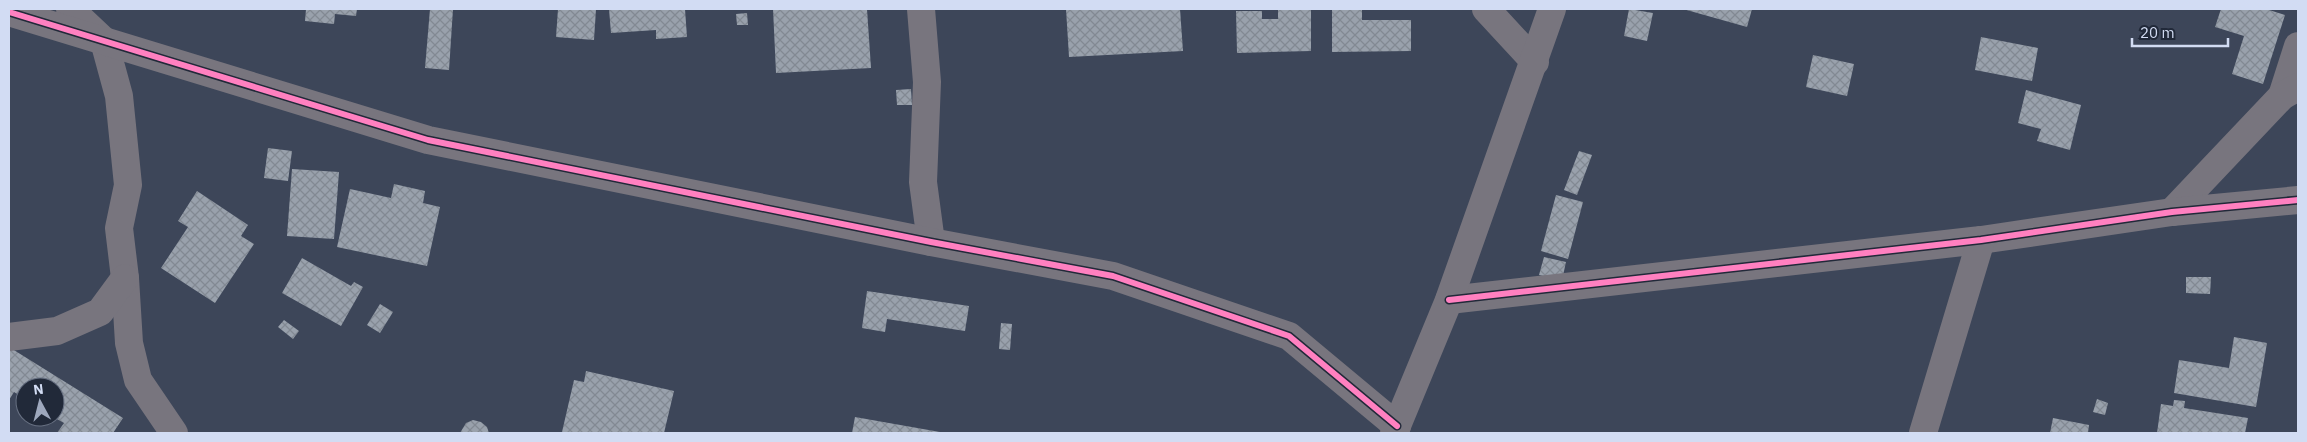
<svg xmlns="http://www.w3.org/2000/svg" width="2307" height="442" font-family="'IBM Plex Sans',sans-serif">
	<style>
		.building { fill: url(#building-cross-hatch) }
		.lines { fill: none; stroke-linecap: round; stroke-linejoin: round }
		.minor { stroke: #78757e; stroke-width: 28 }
		.cycleway-casing { stroke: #212939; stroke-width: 9 }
		.cycleway { stroke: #ff80c0; stroke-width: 6 }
	</style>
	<defs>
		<pattern id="building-cross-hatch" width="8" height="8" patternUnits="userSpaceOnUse" patternTransform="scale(1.25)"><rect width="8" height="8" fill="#99a1ac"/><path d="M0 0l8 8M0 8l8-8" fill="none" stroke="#828993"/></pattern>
	</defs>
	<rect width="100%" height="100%" fill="#3d4659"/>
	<g class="building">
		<path d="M306 9H357L356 16 335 14 334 24 305 21Z"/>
		<path d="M430 9H453L449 70 425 68Z"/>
		<path d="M558 9H596L594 40 556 37Z"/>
		<path d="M609 9H685L687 37 656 39V30L611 33Z"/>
		<path d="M773 9H867L871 68 776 73Z"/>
		<path d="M1066 9H1180L1183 51 1069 57Z"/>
		<path d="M1278 9H1311V51L1237 53 1236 11H1262V19H1278Z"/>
		<path d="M1332 9H1362V20H1411V51L1332 52Z"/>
		<path d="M1629 9 1653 13 1647 41 1624 36Z"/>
		<path d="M1683 9H1752L1747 27Z"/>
		<path d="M2221 9H2266L2285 15 2263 84 2232 74 2244 36 2215 27Z"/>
		<path d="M747 13 748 25H737L736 14Z"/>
		<path d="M1981 37 2038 48 2032 81 1975 70Z"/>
		<path d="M1813 55 1854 64 1847 96 1806 87Z"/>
		<path d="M911 89 912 105H897L896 90Z"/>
		<path d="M2026 90 2081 105 2070 150 2037 141 2041 129 2018 123Z"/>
		<path d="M268 148 292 151 288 181 264 178Z"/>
		<path d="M1579 151 1592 155 1577 195 1564 190Z"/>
		<path d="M292 169 339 172 334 239 287 236Z"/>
		<path d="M394 184 425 191 423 203 440 207 427 266 337 247 350 189 391 198Z"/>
		<path d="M197 191 248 225 241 236 254 244 215 303 161 268 188 227 178 221Z"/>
		<path d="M1556 195 1583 202 1568 259 1541 251Z"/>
		<path d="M1544 257 1566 262 1562 280 1539 275Z"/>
		<path d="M302 258 351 286 354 282 363 287 341 326 282 293Z"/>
		<path d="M2186 277H2211L2210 294 2186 293Z"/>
		<path d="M867 291 969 306 965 331 887 319 885 332 862 328Z"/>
		<path d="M380 304 393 312 380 333 367 325Z"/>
		<path d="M284 320 299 331 293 339 278 327Z"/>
		<path d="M1001 323 1012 324 1010 350 999 349Z"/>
		<path d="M2234 337 2267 343 2256 407 2174 393 2179 360 2229 368Z"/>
		<path d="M9 347 123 418 113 433H57L64 423 55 418V387H25V399L14 392 9 400Z"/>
		<path d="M586 371 674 391 664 433 562 432 574 380 584 382Z"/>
		<path d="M2097 399 2108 403 2105 415 2093 412Z"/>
		<path d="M2174 400 2185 401 2184 408 2248 418 2245 433H2157L2161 404 2173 406Z"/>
		<path d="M855 417 940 432V433H852Z"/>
		<path d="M2053 418 2089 425 2088 433H2050Z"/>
		<path d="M473 420 481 422 487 427 489 433H460L466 423Z"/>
	</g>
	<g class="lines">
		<g class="minor">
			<path d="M70 9 104 41 119 96 128 185 119 228 125 278 129 343 138 380 174 433"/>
			<path d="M921 9 927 82 923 182 931 242"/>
			<path d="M1486 9 1535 62"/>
			<path d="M9 12 428 140 931 242 1113 276 1289 336 1397 426"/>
			<path d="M2282 96 2298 46"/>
			<path d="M2172 212 2282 96 2298 87"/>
			<path d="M1449 300 1981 240 2172 212 2298 200"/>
			<path d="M9 337 57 331 100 312 125 278"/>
			<path d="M1394 433 1449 300 1552 9"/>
			<path d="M1923 433 1981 240"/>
		</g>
		<g class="cycleway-casing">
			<g id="cycleway">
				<path d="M9 12 428 140 931 242 1113 276 1289 336 1397 426"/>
				<path d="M1449 300 1981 240 2172 212 2298 200"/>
			</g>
		</g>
		<use href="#cycleway" class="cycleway"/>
	</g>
	<rect width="2307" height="442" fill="none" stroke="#d2dcf3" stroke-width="20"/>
	<g transform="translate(40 402) rotate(353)"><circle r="24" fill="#212939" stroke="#687183"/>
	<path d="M0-4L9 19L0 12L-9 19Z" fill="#9ea8bd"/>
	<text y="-8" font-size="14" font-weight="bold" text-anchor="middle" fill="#d2dcf3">N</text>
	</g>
	<path d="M2132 38v8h96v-8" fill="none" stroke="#d2dcf3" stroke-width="2.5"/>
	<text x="2140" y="38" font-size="15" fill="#d2dcf3" stroke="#212939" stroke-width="4" paint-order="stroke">20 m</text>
</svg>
